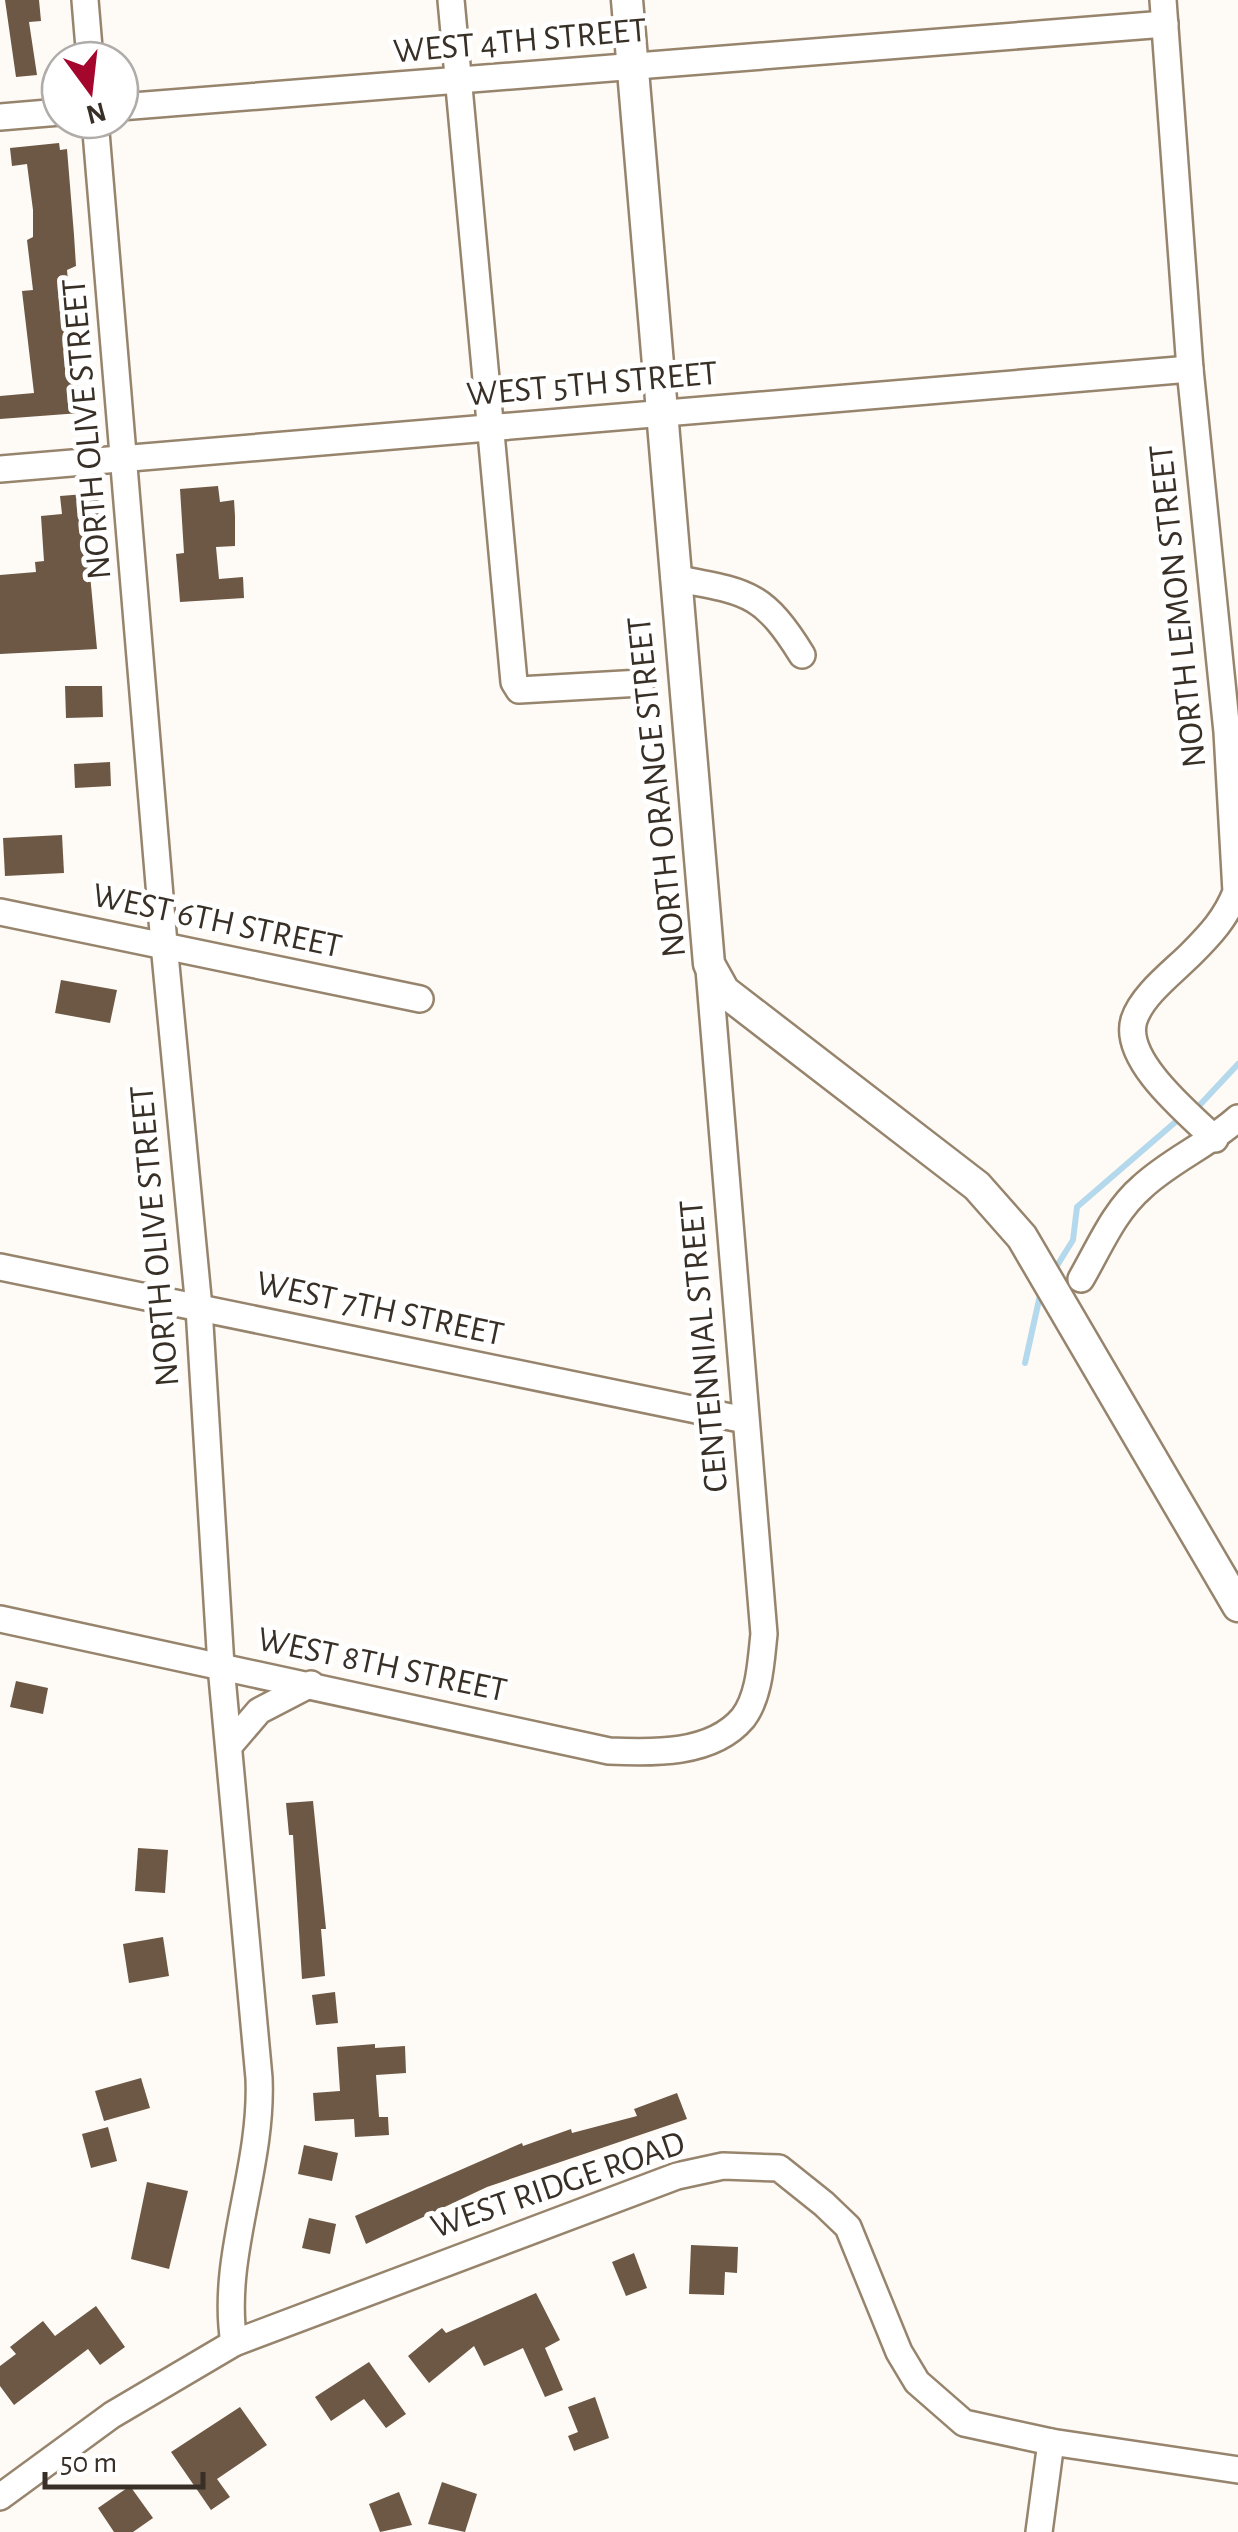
<svg xmlns="http://www.w3.org/2000/svg" width="1238" height="2532" font-family="'Alegreya Sans',sans-serif">
	<style>
		.lines { fill: none; stroke-linecap: round; stroke-linejoin: round }
		.stream { stroke: #b5d9ec; stroke-width: 6 }
		.building { fill: #6c5845 }
		.minor-casing { stroke: #97846d; stroke-width: 30 }
		.tertiary-casing { stroke: #97846d; stroke-width: 35 }
		.minor { stroke: #fff; stroke-width: 25 }
		.tertiary { stroke: #fff; stroke-width: 30 }
		.labels { text-anchor: middle; dominant-baseline: central; stroke-width: 10; stroke-linejoin: round; paint-order: stroke }
		.street-label { font-size: 35px; fill: #383027; stroke: #fff }
	</style>
	<rect width="100%" height="100%" fill="#fefaf5"/>
	<g class="lines">
		<g class="stream">
			<path d="M1196 1109 1238 1064"/>
			<path d="M1053 1272 1073 1240 1077 1207 1180 1118"/>
			<path d="M1025 1363 1041 1291"/>
		</g>
	</g>
	<g class="building">
		<path d="M5 0H39L41 21 29 22 37 75 16 77Z"/>
		<path d="M59 143 60 150 67 149 74 235 76 266 67 270 80 413 0 419V396L34 393 22 291 33 290 27 240 33 237V210L27 164 12 166 10 148Z"/>
		<path d="M218 486 220 502 234 500 235 516V546L216 547 219 579 243 577 244 598 180 602 176 554 184 553 180 489Z"/>
		<path d="M98 493 101 531 86 532 97 649 0 654V575L36 572 35 562 44 561 41 516 62 514 60 496Z"/>
		<path d="M65 686H102L103 717 66 718Z"/>
		<path d="M110 762 111 786 75 788 74 764Z"/>
		<path d="M62 835 64 873 5 876 3 838Z"/>
		<path d="M61 980 117 990 110 1023 55 1013Z"/>
		<path d="M16 1681 48 1688 43 1714 10 1707Z"/>
		<path d="M313 1801 326 1929H321L325 1976 302 1979 293 1835H289L286 1803Z"/>
		<path d="M138 1848 168 1850 165 1893 135 1891Z"/>
		<path d="M163 1937 169 1976 129 1983 123 1944Z"/>
		<path d="M335 1992 338 2023 316 2025 312 1995Z"/>
		<path d="M375 2044V2048L405 2046 406 2073 376 2075 379 2117H388L389 2135 355 2137 354 2119 315 2121 313 2093 340 2091 337 2047Z"/>
		<path d="M141 2078 150 2108 104 2121 95 2091Z"/>
		<path d="M677 2093 687 2119 487 2187 366 2244 355 2216 522 2143 523 2146 571 2129 572 2133 637 2116 634 2109Z"/>
		<path d="M108 2127 117 2161 91 2168 82 2134Z"/>
		<path d="M304 2145 338 2153 332 2181 298 2174Z"/>
		<path d="M147 2182 188 2191 169 2269 131 2259Z"/>
		<path d="M309 2218 336 2224 330 2254 302 2248Z"/>
		<path d="M691 2245 738 2247 737 2273 725 2272 724 2295 689 2294Z"/>
		<path d="M634 2253 647 2288 626 2296 612 2262Z"/>
		<path d="M536 2293 560 2340 545 2348 563 2390 545 2397 523 2348 484 2366 474 2346 429 2383 408 2356 442 2328 446 2333Z"/>
		<path d="M96 2306 125 2347 100 2365 88 2349 14 2405 0 2386V2366L16 2354 10 2347 43 2321 55 2336Z"/>
		<path d="M369 2362 406 2414 386 2428 364 2399 331 2421 315 2397Z"/>
		<path d="M595 2397 609 2438 574 2451 568 2436 578 2432 568 2407Z"/>
		<path d="M240 2407 267 2445 217 2479 230 2497 211 2510 171 2452Z"/>
		<path d="M442 2482 477 2494 465 2532 428 2524Z"/>
		<path d="M130 2486 153 2518 133 2532H114L98 2508Z"/>
		<path d="M399 2492 412 2525 380 2532 369 2504Z"/>
	</g>
	<g class="lines">
		<g class="minor-casing">
			<g id="minor">
				<path d="M85 0 90 60"/>
				<path d="M451 0 514 682 519 690 641 683"/>
				<path d="M1163 0 1190 369 1227 732 1236 892C1226 918 1210 935 1191 954 1173 972 1142 995 1134 1020 1122 1060 1189 1114 1215 1139"/>
				<path d="M120 107 1165 24"/>
				<path d="M0 117 60 112"/>
				<path d="M95 120 164 944 199 1308 221 1666 259 2078C263 2169 220 2257 234 2343"/>
				<path d="M0 469 1190 369"/>
				<path d="M674 578C745 592 762 590 802 655"/>
				<path d="M0 912 420 999"/>
				<path d="M0 1267 745 1420"/>
				<path d="M1081 1279C1099 1248 1114 1211 1142 1187 1171 1160 1208 1145 1238 1118"/>
				<path d="M0 1619 609 1751C652 1753 712 1755 743 1718 760 1696 761 1660 764 1634L709 969"/>
				<path d="M229 1746 259 1711 311 1684"/>
				<path d="M0 2497 112 2415 234 2343 677 2176 723 2166 779 2168 824 2204 848 2227 899 2352 917 2382 964 2423 1051 2442 1238 2470"/>
				<path d="M1039 2532 1051 2442"/>
			</g>
		</g>
		<g class="tertiary-casing">
			<path id="tertiary" d="M627 0 709 964 724 991 977 1186 1022 1237 1238 1606"/>
		</g>
		<use href="#minor" class="minor"/>
		<use href="#tertiary" class="tertiary"/>
	</g>
	<g class="labels">
		<g class="street-label">
			<text transform="translate(520 41) rotate(-5)">WEST 4TH STREET</text>
			<text transform="translate(592 384) rotate(-5)">WEST 5TH STREET</text>
			<text transform="translate(87 429) rotate(-95)">NORTH OLIVE STREET</text>
			<text transform="translate(1178 606) rotate(-96)">NORTH LEMON STREET</text>
			<text transform="translate(657 787) rotate(-96)">NORTH ORANGE STREET</text>
			<text transform="translate(217 921) rotate(12)">WEST 6TH STREET</text>
			<text transform="translate(155 1236) rotate(-95)">NORTH OLIVE STREET</text>
			<text transform="translate(380 1309) rotate(12)">WEST 7TH STREET</text>
			<text transform="translate(704 1346) rotate(-95)">CENTENNIAL STREET</text>
			<text transform="translate(382 1665) rotate(12)">WEST 8TH STREET</text>
			<text transform="translate(558 2185) rotate(-19)">WEST RIDGE ROAD</text>
		</g>
	</g>
	<g transform="translate(90 90) rotate(165)"><circle r="48" fill="#ffffff" stroke="#afaca9" stroke-width="2.5"/>
	<path d="M0-8L18 38L0 25L-18 38Z" fill="#a4062c"/>
	<text y="-15" font-size="28" font-weight="bold" text-anchor="middle" fill="#383027">N</text>
	</g>
	<path d="M45 2472v15h158v-15" fill="none" stroke="#383027" stroke-width="5"/>
	<text x="60" y="2472" font-size="30" fill="#383027" stroke="#ffffff" stroke-width="8" paint-order="stroke">50 m</text>
</svg>
